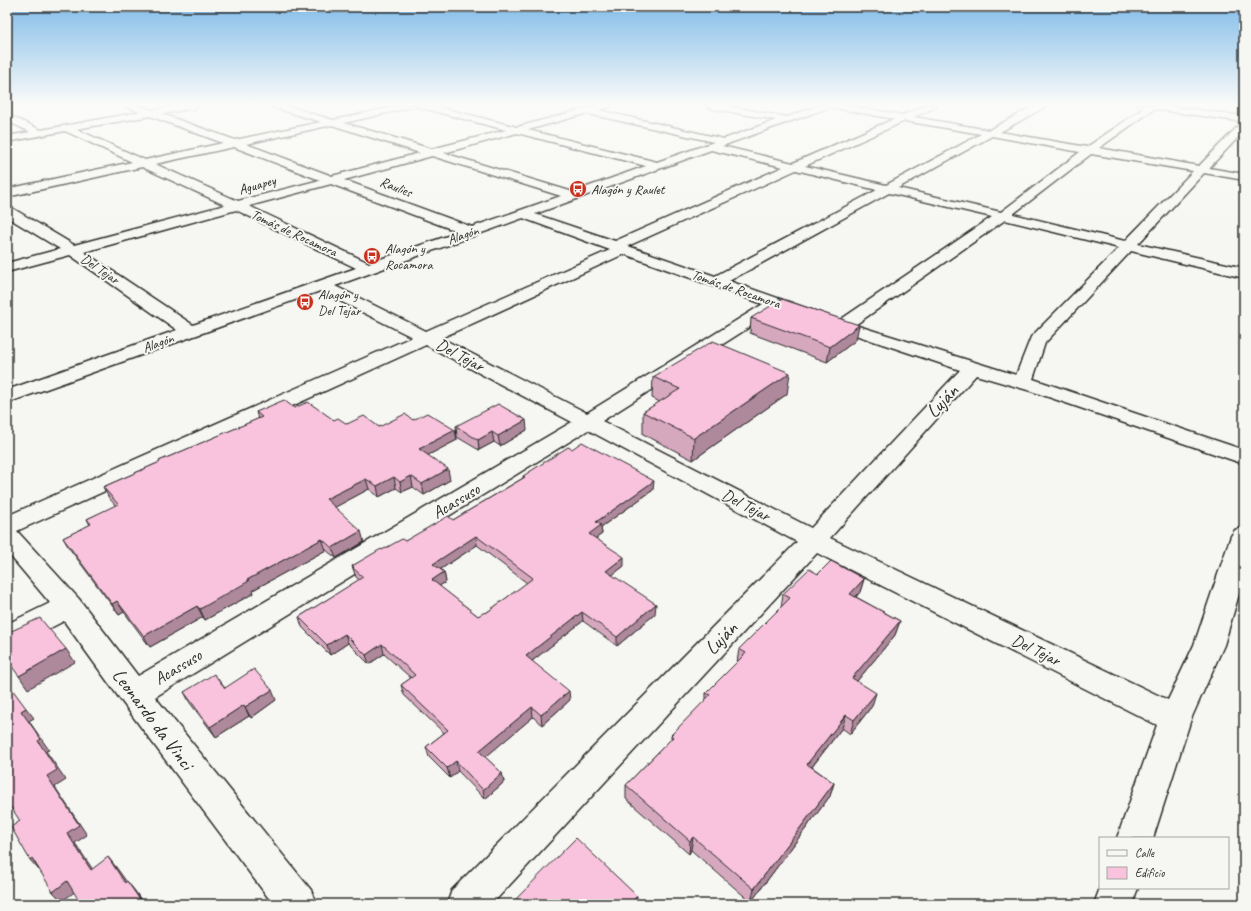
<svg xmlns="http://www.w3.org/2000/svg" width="1251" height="911" font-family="Caveat,sans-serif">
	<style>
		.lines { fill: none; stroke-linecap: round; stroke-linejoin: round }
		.minor-casing { stroke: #2b2b2b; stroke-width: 3 }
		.minor { fill: #f6f6f2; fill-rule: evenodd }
		.wall { fill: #d6a8be; stroke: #2b2b2b; fill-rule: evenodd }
		.shaded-wall { fill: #ae889b; stroke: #2b2b2b }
		.building { fill: #f9c3dd; stroke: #2b2b2b; fill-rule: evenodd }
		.labels { text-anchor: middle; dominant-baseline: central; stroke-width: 4; stroke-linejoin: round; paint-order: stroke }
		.far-street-label { font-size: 14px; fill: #2b2b2b; stroke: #f6f6f2 }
		.far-poi-label { font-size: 14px; fill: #2b2b2b; stroke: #f6f6f2; text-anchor: start }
		.street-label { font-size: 17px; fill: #2b2b2b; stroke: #f6f6f2 }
		.near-street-label { font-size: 20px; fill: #2b2b2b; stroke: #f6f6f2 }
	</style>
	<rect width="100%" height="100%" fill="#f6f6f2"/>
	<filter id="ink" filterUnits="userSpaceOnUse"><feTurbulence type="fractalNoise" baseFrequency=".025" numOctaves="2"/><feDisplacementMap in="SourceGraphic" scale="8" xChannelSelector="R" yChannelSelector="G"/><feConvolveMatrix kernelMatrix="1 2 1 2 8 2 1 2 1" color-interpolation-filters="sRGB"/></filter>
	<g filter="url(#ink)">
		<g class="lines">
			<g class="minor-casing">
				<g id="minor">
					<path d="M126 105H138L152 110 181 105H198L194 108 162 114 235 140 321 122 272 107 271 105H284L333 120 402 105H431L517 127 599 105H612L611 107 598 110 724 139 776 120 709 108 705 105H722L787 117 820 105H845L903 115 926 105H937L936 107 914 117 989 130 1036 105H1046L1045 107 1000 132 1087 147 1144 108 1139 107 1138 105H1160L1244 116V122L1154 109 1099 148 1199 166 1241 123 1244 122V131L1209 168 1244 174V180L1204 173 1138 244 1244 268V278L1131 251 1045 343 1033 379 1244 450V464L1031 391 976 375 830 538 1168 700 1194 645 1231 536 1235 530 1244 527V577L1224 645 1191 719 1153 838H1117L1157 725 817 553 492 904H447L452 890 797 542 588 430 155 697 311 890 316 904H273L123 703 64 621 17 645 7 648V624L50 603 7 552V516L412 337 320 291 7 403V390L177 330 70 255 7 272V263L60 249 7 217V207L12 208 74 245 225 205 142 167 7 197V189L132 162 65 131 7 142V136L30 132 7 121V114L41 130 140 112 127 107ZM417 106 418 107 506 130 432 149 344 123ZM830 107 894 119 793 163 722 146ZM588 113 589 114 714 142 657 162 528 130ZM150 116 223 143 145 160 76 129ZM905 121 981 134 886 185 805 166ZM332 125 420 153 332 176 246 144ZM517 133 646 166 573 192 444 153ZM992 136 1080 152 1001 212 898 188ZM234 147 320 180 238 201 155 164ZM711 150 783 167 615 241 535 214ZM1091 154 1193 171 1125 241 1013 214ZM432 156 561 196 472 227 344 180ZM796 170 877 190 715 276 628 246ZM331 184 459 232 369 263 249 206ZM889 193 992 217 840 320 729 281ZM236 210 356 268 193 325 84 252ZM523 218 610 250 426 331 335 286ZM1005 220 1119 248 1031 337 1016 375 855 325ZM624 254 763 304 587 413 441 338ZM778 309 960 370 811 528 602 421ZM426 345 572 422 138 676 79 599 17 531Z"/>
					<path d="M1100 888H1138L1132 904H1094Z"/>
				</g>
			</g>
			<use href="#minor" class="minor"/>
		</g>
		<g class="wall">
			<path d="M751 318 856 340 827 362 750 333Z"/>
			<path d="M653 377 787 394 693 460 643 434V412L660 402 652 398Z"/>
			<path d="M294 408 347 424 379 427 413 420 455 430 457 440 428 455 450 480 424 495 413 487 402 492 396 488 379 497 369 489 335 507 364 542 336 558 326 550 253 590 254 593 205 620 203 617 150 647 124 612 119 615 69 548 63 538 90 525 87 519 116 506 109 498 103 487 160 462 159 461 258 419 256 412Z"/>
			<path d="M456 426 527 430 500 446 494 442 479 450 457 437Z"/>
			<path d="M523 476 653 490 601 527 602 534 596 538 624 566 612 575 655 614 617 646 583 621 532 661 570 700 542 725 533 717 485 757 502 773 504 782 485 799 458 771 450 778 429 757 426 747 444 733 404 695 401 685 411 678 384 654 369 664 348 643 330 655 302 627 299 617 359 580 356 577 352 566 382 550 405 541 453 520 523 478ZM477 545 527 583 486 613 478 616 439 586 446 582 444 572 441 569Z"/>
			<path d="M864 579 860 592 856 597 900 621 895 635 857 681 872 706 850 734 842 728 812 767 834 783 830 796 751 902 691 850 689 854 626 799V785L671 739V735L706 700V693L737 662 739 649 781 607 783 594Z"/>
			<path d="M225 688 276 700 251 718 249 716 216 737 190 703 184 692Z"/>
		</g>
		<g class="shaded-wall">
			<path d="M859 325 856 340 827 362 830 347Z"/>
			<path d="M790 373 787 394 693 460 694 438Z"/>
			<path d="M526 420 527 430 500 446 498 436Z"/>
			<path d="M455 430 457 440 421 459 419 449Z"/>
			<path d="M492 432 494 442 479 450 478 440Z"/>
			<path d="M448 469 450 480 424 495 422 484Z"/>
			<path d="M411 476 413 487 402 492 400 482Z"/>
			<path d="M394 477 396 488 379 497 377 486Z"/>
			<path d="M366 479 369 489 330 510 326 499Z"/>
			<path d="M654 481 653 490 601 527 602 534 589 543V534L596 522Z"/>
			<path d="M361 531 364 542 336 558 332 548Z"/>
			<path d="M476 536 477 545 435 573 433 564Z"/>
			<path d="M322 539 326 550 253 590 254 593 205 620 200 609 247 580Z"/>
			<path d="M624 557V566L606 580V571Z"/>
			<path d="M444 572 446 582 434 589 432 580Z"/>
			<path d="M864 579 860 592 846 607 850 594Z"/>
			<path d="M117 601 124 612 119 615 112 604Z"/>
			<path d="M656 604 655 614 617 646V637Z"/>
			<path d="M197 606 203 617 150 647 144 636Z"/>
			<path d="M582 612 583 621 527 665 526 656Z"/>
			<path d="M900 621 895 635 848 692 852 678Z"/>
			<path d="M345 634 348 643 330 655 327 645Z"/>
			<path d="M382 644 384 654 369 664 366 655Z"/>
			<path d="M66 649 75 662 28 689 19 676Z"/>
			<path d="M272 690 276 700 251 718 245 707Z"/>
			<path d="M569 691 570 700 542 725 541 715Z"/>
			<path d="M876 693 872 706 850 734 854 720Z"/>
			<path d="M244 705 249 716 216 737 210 727Z"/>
			<path d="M532 707 533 717 481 761 479 751Z"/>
			<path d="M26 708 34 718 29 721 49 750 46 751 66 780 55 787 87 835 75 843 100 880 91 870 67 833 47 776 38 741 21 711Z"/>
			<path d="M846 715 842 728 804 777 807 764Z"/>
			<path d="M456 761 458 771 450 778 447 768Z"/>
			<path d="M502 773 504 782 485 799 483 790Z"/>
			<path d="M834 783 830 796 751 902 754 889Z"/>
			<path d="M693 837 691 850 689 854 690 841Z"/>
			<path d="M108 857 116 867 134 892 125 883Z"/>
			<path d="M32 858 39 870 30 860Z"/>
			<path d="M67 881 76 891 62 901 53 892Z"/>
			<path d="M127 881 135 891 144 904H143Z"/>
			<path d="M637 896V904H630Z"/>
		</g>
		<g class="building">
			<path d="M782 299 859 325 830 347 751 318Z"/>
			<path d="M713 341 790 373 694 438 643 412 680 389 653 377Z"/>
			<path d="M284 400 294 408 308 402 334 420 338 418 347 424 364 416 379 427 405 414 413 420 427 413 455 430 419 449 448 469 422 484 411 476 400 482 394 477 377 486 366 479 326 499 361 531 332 548 322 539 247 580 249 581 200 609 197 606 144 636 117 601 112 604 63 538 91 524 87 519 118 504 103 487 160 462 159 461 262 417 256 412Z"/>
			<path d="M498 404 526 420 498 436 492 432 478 440 456 426Z"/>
			<path d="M582 442 654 481 596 522 601 525 589 534 624 557 606 571 656 604 617 637 582 612 526 656 569 691 541 715 532 707 479 751 502 773 483 790 456 761 447 768 426 747 448 730 401 685 415 675 382 644 366 655 345 634 327 645 299 617 363 577 353 568 354 567 352 566 381 549 382 550 402 539 405 541 448 516 453 520 525 477 523 476 568 447 572 449ZM476 536 533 578 486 613 485 612 478 616 432 580 444 572 433 564Z"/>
			<path d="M831 561 864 579 850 594 900 621 852 678 876 693 854 720 846 715 807 764 834 783 754 889 693 837 690 841 626 785 673 737 671 735 710 695 706 693 746 653 739 649 790 598 783 594 809 569 818 574Z"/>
			<path d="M40 618 66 649 19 676 7 660V633Z"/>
			<path d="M254 669 272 690 245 707 244 705 210 727 184 692 214 674 225 688Z"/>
			<path d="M9 685 26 708 21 711 41 739 38 741 57 770 47 776 79 825 67 833 91 870 108 857 125 883 127 881 143 904H81L67 881 53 892 32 858 30 860 11 827 20 821 7 801V686Z"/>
			<path d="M576 838 637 896 630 904H511Z"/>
			<path d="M149 902 151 904H146Z"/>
		</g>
	</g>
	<linearGradient id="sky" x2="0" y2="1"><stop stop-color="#82bce9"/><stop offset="0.45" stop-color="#fbfbf9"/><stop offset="1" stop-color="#fbfbf9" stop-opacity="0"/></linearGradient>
	<rect width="1251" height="232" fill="url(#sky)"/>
	<defs>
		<g id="bus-disc" transform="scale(0.9)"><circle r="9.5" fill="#c8321e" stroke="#f6f6f2"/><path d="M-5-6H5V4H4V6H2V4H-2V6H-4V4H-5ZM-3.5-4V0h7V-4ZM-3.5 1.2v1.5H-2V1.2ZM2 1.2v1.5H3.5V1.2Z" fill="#fff"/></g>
	</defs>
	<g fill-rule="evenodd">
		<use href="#bus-disc" x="578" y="189"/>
		<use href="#bus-disc" x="372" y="256"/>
		<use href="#bus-disc" x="305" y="302"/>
	</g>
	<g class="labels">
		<g class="far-street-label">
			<text transform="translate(257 185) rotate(-16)">Aguapey</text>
			<text transform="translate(396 187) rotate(21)">Raulies</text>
			<text transform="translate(294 233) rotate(25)">Tomás de Rocamora</text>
			<text transform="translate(463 235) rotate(-19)">Alagón</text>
			<text transform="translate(100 269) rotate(34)">Del Tejar</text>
			<text transform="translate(736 289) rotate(19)">Tomás de Rocamora</text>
			<text transform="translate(158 343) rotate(-20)">Alagón</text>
		</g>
		<g class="far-poi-label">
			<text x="591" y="189">Alagón y Raulet</text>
			<text x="385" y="248">Alagón y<tspan x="385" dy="16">Rocamora</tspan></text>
			<text x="318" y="294">Alagón y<tspan x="318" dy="16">Del Tejar</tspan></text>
		</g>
		<g class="street-label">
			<text transform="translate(460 355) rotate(28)">Del Tejar</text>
			<text transform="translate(456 501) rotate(-31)">Acassuso</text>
			<text transform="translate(746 505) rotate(27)">Del Tejar</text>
			<text transform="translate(1036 650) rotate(26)">Del Tejar</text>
			<text transform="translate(178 667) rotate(-31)">Acassuso</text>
		</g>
		<g class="near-street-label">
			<text transform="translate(942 401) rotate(-47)">Luján</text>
			<text transform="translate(721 638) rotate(-46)">Luján</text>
			<text transform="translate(153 719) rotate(53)">Leonardo da Vinci</text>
		</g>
	</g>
	<rect width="1251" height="911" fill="none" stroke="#f6f6f2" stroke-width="24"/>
	<rect x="12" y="12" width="1227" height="887" fill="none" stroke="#2b2b2b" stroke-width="1.5" filter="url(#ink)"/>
	<rect x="1099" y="837" width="130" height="52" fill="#f6f6f2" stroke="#a5a5a2"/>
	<rect x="1107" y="850" width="20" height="6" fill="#f6f6f2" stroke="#a5a5a2"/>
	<text x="1135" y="857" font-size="12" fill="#2b2b2b">Calle</text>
	<rect x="1107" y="867" width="20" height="12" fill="#f9c3dd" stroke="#a5a5a2"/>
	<text x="1135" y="877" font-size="12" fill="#2b2b2b">Edificio</text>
</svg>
